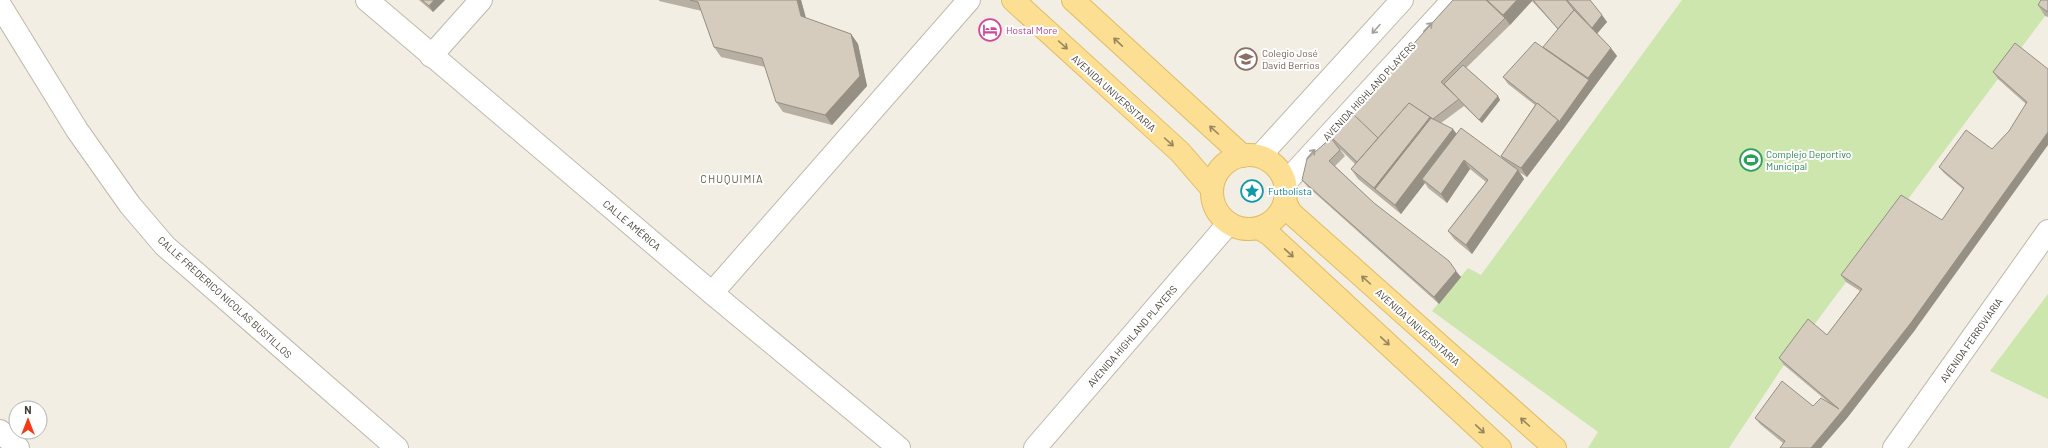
<svg xmlns="http://www.w3.org/2000/svg" width="2048" height="448" font-family="Barlow,sans-serif">
	<style>
		.green { fill: #cce6ad }
		.lines { fill: none; stroke-linecap: round; stroke-linejoin: round }
		.minor-casing { stroke: #c0b8aa; stroke-width: 24 }
		.major-casing { stroke: #e1bc63; stroke-width: 24 }
		.minor { stroke: #fff; stroke-width: 22 }
		.major { stroke: #fcdf92; stroke-width: 22 }
		.wall { fill: #b8afa3; fill-rule: evenodd }
		.shaded-wall { fill: #968f84 }
		.building { fill: #d6ccbd; stroke: #968f84 }
		.oneway { stroke: #a29e9a }
		.oneway2 { stroke: #97865e }
		.labels { text-anchor: middle; dominant-baseline: central; stroke-width: 4; stroke-linejoin: round; paint-order: stroke }
		.hotel-label { font-size: 10px; fill: #b23c85; stroke: #fff; text-anchor: start }
		.education-label { font-size: 10px; fill: #785e54; stroke: #fff; text-anchor: start }
		.street-label { font-size: 10px; fill: #443e34; stroke: #fff }
		.leisure-label { font-size: 10px; fill: #27864d; stroke: #fff; text-anchor: start }
		.culture-label { font-size: 10px; fill: #0d838f; stroke: #fff; text-anchor: start }
		.neighbourhood-label { font-size: 11px; letter-spacing: 1px; fill: #665c4b; stroke: #fff }
	</style>
	<rect width="100%" height="100%" fill="#f2eee4"/>
	<g class="green">
		<path d="M1682 0H2048V12L1784 365 1729 448H1588L1598 432 1432 311 1468 268 1481 275Z"/>
		<path d="M2048 294V399L1990 371Z"/>
	</g>
	<g class="lines">
		<g class="minor-casing">
			<g id="minor">
				<path d="M367 0 712 293 899 448"/>
				<path d="M0 5 77 130 130 205 165 246 397 448"/>
				<path d="M431 56 481 0"/>
				<path d="M1260 156 1402 0"/>
				<path d="M1285 183 1453 0"/>
				<path d="M712 293 969 0"/>
				<path d="M0 431 18 448"/>
				<path d="M1035 448 1229 223"/>
				<path d="M1894 448 2048 231"/>
			</g>
		</g>
		<g class="major-casing">
			<g id="major">
				<path d="M1013 0 1180 152 1212 189"/>
				<path d="M1073 0 1243 156"/>
				<circle cx="1249" cy="192" r="37"/>
				<path d="M1285 202 1291 213 1555 448"/>
				<path d="M1259 228 1270 235 1500 448"/>
			</g>
		</g>
		<use href="#minor" class="minor"/>
		<use href="#major" class="major"/>
	</g>
	<g class="wall">
		<path d="M419 0H445L433 12Z"/>
		<path d="M659 0H801L806 18 851 34 858 44 867 86 832 125 783 112 776 102 765 67 721 57 714 47 702 11 659 1Z"/>
		<path d="M1453 0H1590L1607 22 1597 33 1617 56 1594 87 1564 128 1527 177 1519 172 1524 179 1472 254 1454 239 1448 231 1486 182 1470 169 1447 203 1428 188 1425 183 1401 214 1358 179 1351 169 1355 164 1339 148 1345 156 1335 166 1374 203 1461 277 1439 304 1307 186 1302 180 1331 138 1330 136 1351 113ZM1532 1 1558 29 1544 48 1503 77 1508 84 1535 105 1501 156 1504 160 1456 134 1441 123 1464 106 1482 123 1500 100 1498 96 1466 68 1510 25Z"/>
		<path d="M2048 0V17L2045 16 2038 5Z"/>
		<path d="M2048 69 1915 330 1847 418 1821 448H1780L1783 443 1760 424 1755 418 1813 406 1828 402 1784 365 1779 358 1827 335 1860 291 1846 282 1841 275 1942 220 1963 189 1944 173 1939 167 1992 149 2009 131 2026 104 1998 79 1993 72Z"/>
	</g>
	<g class="shaded-wall">
		<path d="M434 0H445L433 12 429 6Z"/>
		<path d="M797 0H801L808 26 801 16Z"/>
		<path d="M1517 0H1532V1L1510 25 1503 15Z"/>
		<path d="M1602 15 1607 22 1596 35 1591 28Z"/>
		<path d="M851 34 858 44 867 86 832 125 825 115Z"/>
		<path d="M1611 48 1617 56 1594 87 1564 128 1527 177 1521 168 1589 80 1588 78Z"/>
		<path d="M1498 96 1500 100 1482 123 1479 120Z"/>
		<path d="M1430 117 1437 127 1375 189 1374 188Z"/>
		<path d="M1453 129 1459 137 1422 179 1425 183 1401 214 1395 205Z"/>
		<path d="M2048 132V145L1915 330 1847 418 1821 448H1811Z"/>
		<path d="M1464 160 1470 169 1447 203 1441 194Z"/>
		<path d="M1518 170 1524 179 1472 254 1466 245Z"/>
		<path d="M1456 271 1461 277 1439 304 1434 297Z"/>
	</g>
	<g class="building">
		<path d="M422 0H434L429 6Z"/>
		<path d="M690 0H797L801 16 851 34 860 76 825 115 776 102 762 58 714 47 698 2Z"/>
		<path d="M1453 0H1486L1505 18 1441 82 1459 99 1433 119 1409 103 1378 138 1351 113Z"/>
		<path d="M1487 0H1517L1503 15Z"/>
		<path d="M1533 0H1566L1574 10 1558 29Z"/>
		<path d="M1567 0H1590L1602 15 1592 28Z"/>
		<path d="M2041 0H2048V12L2038 5Z"/>
		<path d="M1574 10 1611 48 1588 78 1543 47Z"/>
		<path d="M1535 42 1589 80 1559 122 1558 120 1537 103V104L1503 77Z"/>
		<path d="M2015 43 2048 69V132L1910 324 1842 411 1811 448H1780L1785 441 1755 418 1782 381 1813 406 1821 398 1839 409 1779 358 1808 319 1827 335 1862 289 1841 275 1901 195 1942 220 1964 188 1939 167 1966 130 1992 149 2009 131 2027 102 1993 72Z"/>
		<path d="M1463 65 1498 96 1479 120 1444 84Z"/>
		<path d="M1409 103 1430 117 1374 188 1351 169Z"/>
		<path d="M1537 103 1558 120 1521 168 1501 156Z"/>
		<path d="M1350 111 1378 138 1357 162 1330 136Z"/>
		<path d="M1431 118 1453 129 1395 205 1375 189Z"/>
		<path d="M1461 128 1518 170 1466 245 1448 231 1488 180 1464 160 1441 194 1422 179Z"/>
		<path d="M1331 138 1340 150 1329 161 1374 203 1449 261 1456 271 1434 297 1302 180 1307 159Z"/>
	</g>
	<defs><path id="oneway-shaft" d="M-6 0H5M1.5-3L5.5 0L1.5 3" fill="none" stroke-width="1.6" stroke-linecap="round" stroke-linejoin="round"/></defs>
	<g class="oneway">
		<use href="#oneway-shaft" transform="translate(1428 27) rotate(-47)"/>
		<use href="#oneway-shaft" transform="translate(1376 29) rotate(132)"/>
		<use href="#oneway-shaft" transform="translate(1311 154) rotate(-49)"/>
	</g>
	<g class="oneway2">
		<use href="#oneway-shaft" transform="translate(1118 42) rotate(-137)"/>
		<use href="#oneway-shaft" transform="translate(1063 45) rotate(42)"/>
		<use href="#oneway-shaft" transform="translate(1214 130) rotate(-138)"/>
		<use href="#oneway-shaft" transform="translate(1169 142) rotate(42)"/>
		<use href="#oneway-shaft" transform="translate(1289 253) rotate(43)"/>
		<use href="#oneway-shaft" transform="translate(1366 280) rotate(-138)"/>
		<use href="#oneway-shaft" transform="translate(1385 341) rotate(43)"/>
		<use href="#oneway-shaft" transform="translate(1525 422) rotate(-138)"/>
		<use href="#oneway-shaft" transform="translate(1480 429) rotate(43)"/>
	</g>
	<defs>
		<g id="hotel-ring" transform="scale(1.15)"><circle r="9.5" fill="#fff" stroke="#d1479c" stroke-width="1.5"/><path d="M-6-4.5h1.5V1H6V5H4.5V3h-9V5H-6ZM-4 0a1.8 1.8 0 1 1 3.6 0ZM.5 0V-2.5h3Q6-2.5 6 0Z" fill="#d1479c"/></g>
		<g id="school-ring" transform="scale(1.15)"><circle r="9.5" fill="#fff" stroke="#8d6e63" stroke-width="1.5"/><path d="M0-5L7-2L0 1L-7-2ZM-4 1L0 2.5L4 1V4Q0 6-4 4Z" fill="#8d6e63"/></g>
		<g id="stadium-ring" transform="scale(1.15)"><circle r="9.5" fill="#fff" stroke="#2e9e5b" stroke-width="1.5"/><path d="M0-5a6.5 5 0 1 0 0 10a6.5 5 0 1 0 0-10ZM-3.5-1.8h7v3.6h-7Z" fill="#2e9e5b"/></g>
		<g id="sight-ring" transform="scale(1.15)"><circle r="9.5" fill="#fff" stroke="#0f9aa8" stroke-width="1.5"/><path d="M0-6L1.8-2.2L6-1.7L2.9 1.2L3.7 5.4L0 3.3L-3.7 5.4L-2.9 1.2L-6-1.7L-1.8-2.2Z" fill="#0f9aa8"/></g>
	</defs>
	<g fill-rule="evenodd">
		<use href="#hotel-ring" x="990" y="30"/>
		<use href="#school-ring" x="1246" y="59"/>
		<use href="#stadium-ring" x="1751" y="160"/>
		<use href="#sight-ring" x="1252" y="191"/>
	</g>
	<g class="labels">
		<g class="hotel-label">
			<text x="1006" y="30">Hostal More</text>
		</g>
		<g class="education-label">
			<text x="1262" y="53">Colegio José<tspan x="1262" dy="12">David Berrios</tspan></text>
		</g>
		<g class="street-label">
			<text transform="translate(1369 91) rotate(-47)">AVENIDA HIGHLAND PLAYERS</text>
			<text transform="translate(1114 93) rotate(42)">AVENIDA UNIVERSITARIA</text>
			<text transform="translate(632 225) rotate(40)">CALLE AMÉRICA</text>
			<text transform="translate(225 297) rotate(42)">CALLE FREDERICO NICOLAS BUSTILLOS</text>
			<text transform="translate(1418 327) rotate(42)">AVENIDA UNIVERSITARIA</text>
			<text transform="translate(1132 336) rotate(-49)">AVENIDA HIGHLAND PLAYERS</text>
			<text transform="translate(1971 340) rotate(-55)">AVENIDA FERROVIARIA</text>
		</g>
		<g class="leisure-label">
			<text x="1766" y="154">Complejo Deportivo<tspan x="1766" dy="12">Municipal</tspan></text>
		</g>
		<g class="culture-label">
			<text x="1268" y="191">Futbolista</text>
		</g>
		<g class="neighbourhood-label">
			<text x="732" y="178">CHUQUIMIA</text>
		</g>
	</g>
	<g transform="translate(28 420)"><circle r="19" fill="#ffffff" stroke="#b4b2ae"/>
	<path d="M0-3L7 15L0 10L-7 15Z" fill="#f63a16"/>
	<text y="-6" font-size="11" font-weight="bold" text-anchor="middle" fill="#443e34">N</text>
	</g>
</svg>
